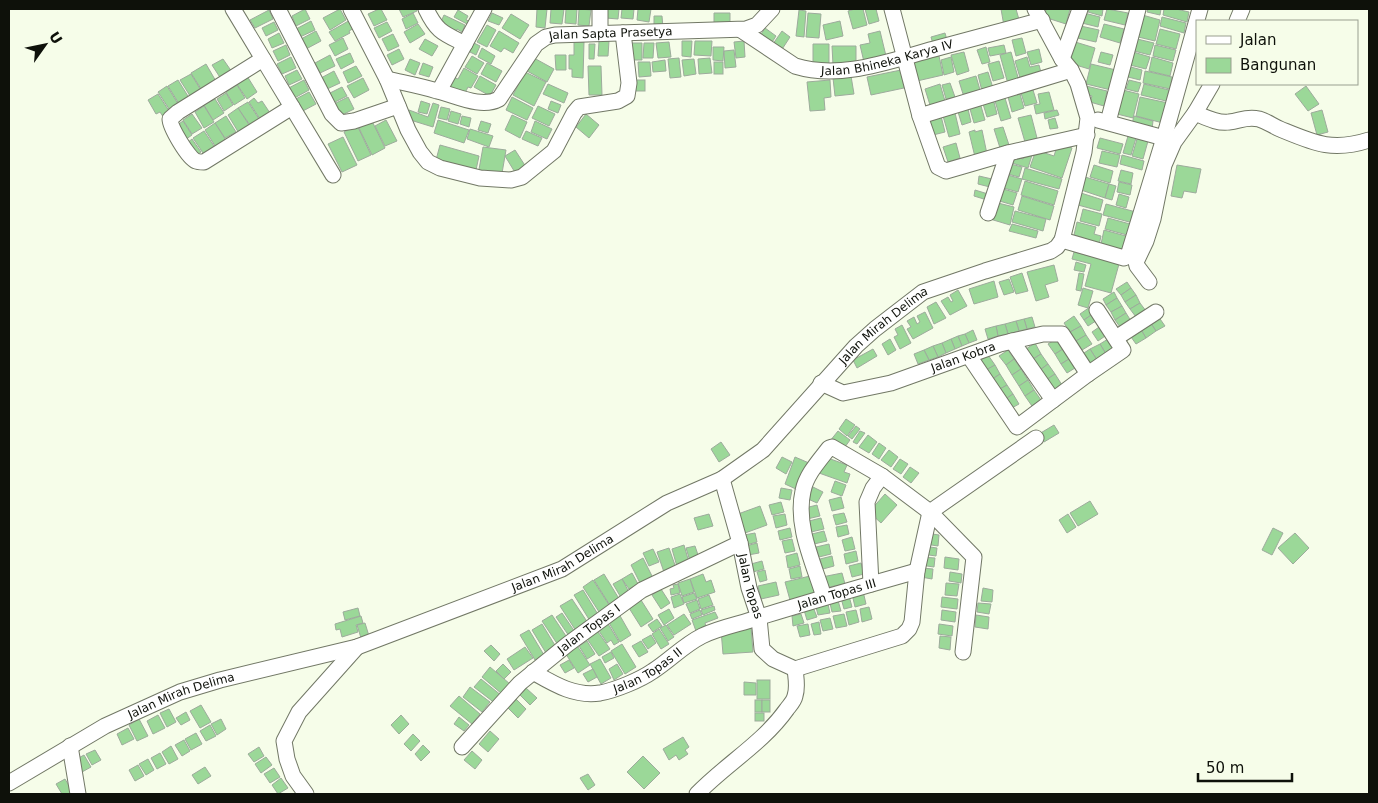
<svg xmlns="http://www.w3.org/2000/svg" width="1378" height="803" font-family="'DejaVu Sans',sans-serif">
	<style>
		.building { fill: #9bd898; stroke: #9dab9c }
		.lines { fill: none; stroke-linecap: round; stroke-linejoin: round }
		.minor-casing { stroke: #727866; stroke-width: 17 }
		.minor { stroke: #fff; stroke-width: 15 }
		.labels { text-anchor: middle; dominant-baseline: central; stroke-width: 5; stroke-linejoin: round; paint-order: stroke }
		.street-label { font-size: 12px; fill: #0e110a; stroke: #f6fde9 }
	</style>
	<rect width="100%" height="100%" fill="#f6fde9"/>
	<g class="building">
		<path d="M305 9 310 19 296 26 292 16Z"/>
		<path d="M340 9 346 20 330 30 323 18Z"/>
		<path d="M379 9H381L387 20 374 26 368 14Z"/>
		<path d="M399 9H416L417 11 403 17Z"/>
		<path d="M537 9H547L545 28 536 27Z"/>
		<path d="M551 9H564L562 24 550 23Z"/>
		<path d="M566 9H577L576 24 565 23Z"/>
		<path d="M579 9 591 10 589 26 578 25Z"/>
		<path d="M607 9H619L618 19 606 18Z"/>
		<path d="M622 9H634L633 19 621 18Z"/>
		<path d="M638 9H651L649 22 637 20Z"/>
		<path d="M855 9H863L867 25 853 29 848 11Z"/>
		<path d="M865 9H876L879 21 869 24Z"/>
		<path d="M1001 9H1016L1020 23 1004 26Z"/>
		<path d="M1042 9H1070L1066 24 1044 17 1046 10Z"/>
		<path d="M1089 9H1103L1102 16 1088 12Z"/>
		<path d="M1107 9 1128 13 1125 25 1104 20Z"/>
		<path d="M1148 9H1161L1160 15 1147 12Z"/>
		<path d="M1164 9H1176L1189 12 1187 22 1163 15Z"/>
		<path d="M269 10 273 19 255 28 250 20Z"/>
		<path d="M458 10 468 16 466 20 469 21 467 24 454 17Z"/>
		<path d="M799 10 806 11 804 37 796 36Z"/>
		<path d="M413 13 418 23 406 29 402 19Z"/>
		<path d="M492 13 503 18 499 25 488 21Z"/>
		<path d="M714 13H730V28L714 27Z"/>
		<path d="M808 13 821 14 819 38 806 37Z"/>
		<path d="M1084 13 1100 17 1098 27 1082 23Z"/>
		<path d="M511 14 529 25 520 39 502 28Z"/>
		<path d="M1139 14 1160 20 1155 41 1134 36Z"/>
		<path d="M444 15 465 25 462 32 457 29 455 33 439 26Z"/>
		<path d="M654 16H662L663 28H654Z"/>
		<path d="M1162 17 1186 23 1184 33 1160 26Z"/>
		<path d="M352 19 356 27 349 31 350 33 335 41 329 32Z"/>
		<path d="M311 21 315 30 300 37 296 29Z"/>
		<path d="M840 21 843 36 826 40 823 25Z"/>
		<path d="M274 22 278 30 266 36 262 28Z"/>
		<path d="M387 22 392 31 379 38 374 28Z"/>
		<path d="M418 24 425 34 410 43 404 32Z"/>
		<path d="M1104 24 1124 29 1120 43 1100 37Z"/>
		<path d="M487 25 496 30 487 47 477 42Z"/>
		<path d="M1076 25 1099 30 1096 42 1073 37Z"/>
		<path d="M765 28 776 36 769 47 758 39Z"/>
		<path d="M1160 29 1180 34 1176 49 1156 44Z"/>
		<path d="M316 31 321 41 306 49 301 39Z"/>
		<path d="M499 31 519 43 513 53 504 48 501 52 490 46Z"/>
		<path d="M782 31 790 37 779 54 770 48Z"/>
		<path d="M880 31 886 56 864 62 860 45 870 43 868 34Z"/>
		<path d="M279 33 284 43 272 48 268 39Z"/>
		<path d="M945 33 947 40 933 44 931 37Z"/>
		<path d="M393 34 399 46 388 51 382 39Z"/>
		<path d="M343 38 348 49 335 56 329 45Z"/>
		<path d="M1022 38 1026 53 1016 56 1012 40Z"/>
		<path d="M1133 38 1154 43 1150 55 1130 50Z"/>
		<path d="M425 39 438 46 432 56 419 49Z"/>
		<path d="M468 40 480 46 476 55 464 49Z"/>
		<path d="M599 41H609L608 56H598Z"/>
		<path d="M682 41H692L691 57 682 56Z"/>
		<path d="M695 41H712L711 56 694 55Z"/>
		<path d="M744 41 745 57 736 58 734 42Z"/>
		<path d="M1072 41 1095 48 1089 69 1066 62Z"/>
		<path d="M574 42H584L583 78 572 77V69H569V55H574Z"/>
		<path d="M669 42 671 57 658 58 656 43Z"/>
		<path d="M630 43H642V60H631Z"/>
		<path d="M644 43H654L653 58H643Z"/>
		<path d="M589 44H595L594 59H589Z"/>
		<path d="M813 44H829V66L813 67Z"/>
		<path d="M286 45 290 55 278 61 273 51Z"/>
		<path d="M1004 45 1006 53 990 56 988 48Z"/>
		<path d="M1155 45 1176 50 1173 61 1153 56Z"/>
		<path d="M832 46H856V64L833 65Z"/>
		<path d="M713 47H724L723 61 713 60Z"/>
		<path d="M986 47 990 62 982 64 977 50Z"/>
		<path d="M482 48 495 56 491 64 478 57Z"/>
		<path d="M399 49 404 59 392 65 387 55Z"/>
		<path d="M1039 49 1042 62 1031 65 1027 52Z"/>
		<path d="M734 50 736 67 725 68 724 51Z"/>
		<path d="M1130 51 1150 57 1146 69 1126 64Z"/>
		<path d="M964 52 969 71 957 75 951 55Z"/>
		<path d="M1011 52 1019 81 1008 84 1000 55Z"/>
		<path d="M1101 52 1113 55 1110 65 1098 62Z"/>
		<path d="M350 53 354 62 341 69 336 59Z"/>
		<path d="M330 55 335 66 320 73 315 63Z"/>
		<path d="M555 55H566V70H556Z"/>
		<path d="M472 56 484 63 477 74 465 67Z"/>
		<path d="M939 56 943 75 917 81 913 62Z"/>
		<path d="M291 57 296 68 282 74 277 64Z"/>
		<path d="M951 57 954 72 944 75 941 60Z"/>
		<path d="M1027 57 1030 67 1039 65 1042 76 1021 81 1015 61Z"/>
		<path d="M1152 57 1173 63 1170 76 1149 71Z"/>
		<path d="M534 58 554 69 547 82 527 71Z"/>
		<path d="M679 58 681 77 670 78 668 59Z"/>
		<path d="M710 58 712 73 699 74 698 59Z"/>
		<path d="M223 59 232 72 221 79 212 65Z"/>
		<path d="M410 59 420 63 415 75 405 70Z"/>
		<path d="M694 59 696 74 684 76 682 60Z"/>
		<path d="M665 60 666 71 653 72 652 62Z"/>
		<path d="M999 61 1004 78 993 81 988 64Z"/>
		<path d="M638 62H650L651 76 639 77Z"/>
		<rect x="714" y="62" width="9" height="12"/>
		<path d="M423 63 433 67 429 77 419 74Z"/>
		<path d="M487 63 502 71 496 82 481 74Z"/>
		<path d="M206 64 217 83 203 92 191 73Z"/>
		<path d="M1091 64 1116 70 1111 90 1086 84Z"/>
		<path d="M356 66 362 76 348 83 343 72Z"/>
		<path d="M588 66H601L602 95H589Z"/>
		<path d="M1127 66 1142 70 1140 80 1124 76Z"/>
		<path d="M464 68 478 76 471 88 468 87 464 95 446 85 451 76 458 79Z"/>
		<path d="M297 70 302 79 289 85 285 76Z"/>
		<path d="M901 70 904 88 871 95 867 77Z"/>
		<path d="M334 71 340 83 327 89 321 78Z"/>
		<path d="M1145 71 1172 77 1170 89 1143 83Z"/>
		<path d="M525 72 546 82 534 106 513 95Z"/>
		<path d="M988 72 993 88 982 91 978 75Z"/>
		<path d="M191 74 202 92 192 99 180 80Z"/>
		<path d="M247 76 257 92 247 99 236 83Z"/>
		<path d="M480 76 496 85 490 96 474 87Z"/>
		<path d="M851 76 854 94 835 96 833 78Z"/>
		<path d="M976 76 980 90 963 94 959 81Z"/>
		<path d="M363 78 369 90 354 98 347 86Z"/>
		<path d="M178 80 191 101 181 107 168 86Z"/>
		<path d="M304 80 309 90 289 101 283 91Z"/>
		<rect x="635" y="80" width="10" height="11"/>
		<path d="M830 80 831 97 824 98 825 110 810 111 807 82Z"/>
		<path d="M1129 80 1141 83 1138 92 1126 89Z"/>
		<path d="M950 83 955 97 946 99 942 85Z"/>
		<path d="M548 84 568 93 564 103 543 94Z"/>
		<path d="M940 84 945 101 930 105 925 89Z"/>
		<path d="M1144 84 1169 90 1166 101 1141 95Z"/>
		<path d="M237 85 245 98 234 105 226 92Z"/>
		<path d="M167 86 180 107 171 112 158 92Z"/>
		<path d="M1086 86 1107 91 1104 106 1090 102 1092 96 1084 94Z"/>
		<path d="M1306 86 1319 104 1308 111 1295 94Z"/>
		<path d="M342 87 347 96 333 103 328 94Z"/>
		<path d="M1119 89 1139 94 1133 118 1113 113Z"/>
		<path d="M1033 90 1037 103 1025 106 1021 93Z"/>
		<path d="M309 92 316 104 301 112 294 100Z"/>
		<path d="M1049 92 1054 110 1036 114 1034 105 1040 104 1038 94Z"/>
		<path d="M226 93 233 105 224 111 217 99Z"/>
		<path d="M158 94 171 114 164 118 160 112 156 114 148 100Z"/>
		<path d="M1020 94 1024 108 1012 112 1008 97Z"/>
		<path d="M348 97 354 109 340 116 334 104Z"/>
		<path d="M512 97 533 108 527 120 506 110Z"/>
		<path d="M1140 97 1168 103 1163 123 1136 116Z"/>
		<path d="M254 98 258 103 262 101 270 113 260 119 249 102Z"/>
		<path d="M1005 98 1011 118 1001 121 995 101Z"/>
		<path d="M215 99 224 113 213 120 204 105Z"/>
		<path d="M421 101 430 104 427 114 418 112Z"/>
		<path d="M551 101 561 105 558 113 548 109Z"/>
		<path d="M248 102 261 122 252 128 238 108Z"/>
		<path d="M994 102 997 114 987 117 983 104Z"/>
		<path d="M433 103 439 105 433 127 407 119 409 110 428 117Z"/>
		<path d="M204 106 214 122 204 128 195 112Z"/>
		<path d="M538 106 555 114 549 126 532 118Z"/>
		<path d="M981 106 985 120 974 123 970 109Z"/>
		<path d="M441 107 450 109 447 120 438 118Z"/>
		<path d="M238 108 251 128 240 135 228 115Z"/>
		<path d="M968 109 971 122 962 125 958 112Z"/>
		<path d="M1057 110 1059 115 1045 119 1044 113Z"/>
		<path d="M1322 110 1328 132 1317 135 1311 113Z"/>
		<path d="M451 111 461 114 458 124 448 121Z"/>
		<path d="M955 113 960 134 949 137 943 116Z"/>
		<path d="M192 114 202 128 192 134 183 120Z"/>
		<path d="M586 114 599 125 589 138 576 127Z"/>
		<path d="M512 115 527 122 520 138 505 130Z"/>
		<path d="M1031 115 1037 138 1025 142 1018 118Z"/>
		<path d="M226 116 236 132 225 138 215 123Z"/>
		<path d="M462 116 471 118 469 127 460 124Z"/>
		<path d="M941 116 945 132 933 135 929 119Z"/>
		<path d="M1134 116 1153 121 1152 129 1132 124Z"/>
		<path d="M1055 118 1058 128 1050 129 1048 120Z"/>
		<path d="M386 120 397 141 385 146 375 126Z"/>
		<path d="M438 120 469 130 464 143 434 133Z"/>
		<path d="M183 121 192 135 182 142 173 128Z"/>
		<path d="M372 121 385 148 372 155 359 128Z"/>
		<path d="M481 121 491 124 488 133 478 130Z"/>
		<path d="M535 121 552 129 547 139 531 132Z"/>
		<path d="M215 123 227 142 217 149 205 130Z"/>
		<path d="M357 125 371 155 358 161 344 132Z"/>
		<path d="M1003 127 1010 148 1001 151 994 129Z"/>
		<path d="M470 129 493 136 489 147 467 139Z"/>
		<path d="M975 130V132L982 130 987 154 975 157 969 132Z"/>
		<path d="M204 131 216 149 205 156 193 138Z"/>
		<path d="M526 131 542 138 538 146 522 139Z"/>
		<path d="M1128 136 1136 138 1131 155 1123 153Z"/>
		<path d="M343 137 357 165 342 172 328 144Z"/>
		<path d="M1100 138 1123 144 1120 154 1097 148Z"/>
		<path d="M192 139 201 152 192 158 187 143Z"/>
		<path d="M1137 139 1148 141 1143 159 1132 156Z"/>
		<path d="M956 143 960 158 948 162 943 147Z"/>
		<path d="M1058 143 1072 148 1062 178 1030 167 1036 150 1054 156Z"/>
		<path d="M440 145 479 156 476 170 436 160Z"/>
		<path d="M483 147 506 150 501 179 478 175Z"/>
		<path d="M515 150 526 167 516 174 505 156Z"/>
		<path d="M1102 151 1120 155 1117 167 1099 163Z"/>
		<path d="M1025 153 1032 155 1028 168 1012 163 1014 156 1023 159Z"/>
		<path d="M1122 155 1144 161 1142 170 1120 164Z"/>
		<path d="M1007 163 1022 167 1019 177 1004 173Z"/>
		<path d="M1094 165 1113 171 1110 183 1090 177Z"/>
		<path d="M1177 165 1201 169 1196 193 1184 191 1182 198 1171 196Z"/>
		<path d="M1025 168 1062 179 1059 189 1022 179Z"/>
		<path d="M1121 170 1133 173 1131 184 1118 181Z"/>
		<path d="M1004 174 1022 179 1018 192 1000 187Z"/>
		<path d="M979 176 992 179 990 187 978 184Z"/>
		<path d="M1085 177 1109 184 1105 198 1081 190Z"/>
		<path d="M1025 181 1058 191 1054 205 1021 195Z"/>
		<path d="M1119 182 1132 185 1130 195 1117 192Z"/>
		<path d="M1109 184 1116 186 1112 200 1105 198Z"/>
		<path d="M1000 188 1017 193 1013 205 996 200Z"/>
		<path d="M975 190 988 194 987 200 974 196Z"/>
		<path d="M1081 193 1103 200 1100 211 1078 205Z"/>
		<path d="M1119 194 1129 197 1126 208 1116 205Z"/>
		<path d="M1022 196 1054 206 1050 220 1018 210Z"/>
		<path d="M994 202 1014 207 1010 225 990 219Z"/>
		<path d="M1106 204 1136 212 1133 223 1103 215Z"/>
		<path d="M1083 209 1102 214 1099 226 1080 221Z"/>
		<path d="M1015 211 1046 219 1043 231 1012 222Z"/>
		<path d="M1108 218 1130 224 1127 235 1105 229Z"/>
		<path d="M1077 222 1096 227 1094 234 1101 236 1099 245 1084 241V238L1074 235Z"/>
		<path d="M1012 224 1038 231 1036 238 1009 231Z"/>
		<path d="M1104 230 1126 236 1122 250 1101 244Z"/>
		<path d="M1074 252 1119 264 1111 293 1085 286 1091 264 1072 259Z"/>
		<path d="M1076 262 1086 265 1084 272 1074 270Z"/>
		<path d="M1054 265 1058 281 1045 285 1049 297 1036 301 1027 272Z"/>
		<path d="M1022 273 1028 291 1016 294 1010 277Z"/>
		<path d="M1079 273 1084 274 1081 291 1076 290Z"/>
		<path d="M1009 279 1014 292 1004 295 999 282Z"/>
		<path d="M994 281 998 297 974 304 969 289Z"/>
		<path d="M1127 282 1131 288 1121 295 1116 289Z"/>
		<path d="M1083 288 1093 291 1088 308 1078 305Z"/>
		<path d="M1131 288 1136 295 1125 302 1121 295Z"/>
		<path d="M958 290 967 306 950 315 941 301 948 297 951 302 953 301 950 295Z"/>
		<path d="M1114 292 1117 298 1106 305 1103 299Z"/>
		<path d="M1136 295 1140 303 1130 309 1125 302Z"/>
		<path d="M1117 298 1122 306 1111 312 1106 305Z"/>
		<path d="M936 302 946 318 934 324 927 307Z"/>
		<path d="M1140 303 1146 311 1136 317 1130 309Z"/>
		<path d="M1122 306 1126 313 1115 320 1111 312Z"/>
		<path d="M1090 307 1094 313 1084 320 1080 314Z"/>
		<path d="M925 312 933 328 913 339 907 329 911 327 907 321 914 317 917 324 920 322 917 316Z"/>
		<path d="M1094 313 1099 319 1088 326 1084 320Z"/>
		<path d="M1126 313 1131 321 1120 327 1115 320Z"/>
		<path d="M1074 316 1081 326 1070 332 1064 323Z"/>
		<path d="M1158 316 1165 326 1156 331 1150 322Z"/>
		<path d="M1032 317 1035 327 1027 329 1024 319Z"/>
		<path d="M1024 319 1027 329 1019 331 1016 321Z"/>
		<path d="M1016 321 1019 331 1008 334 1005 324Z"/>
		<path d="M1150 322 1156 331 1146 338 1140 328Z"/>
		<path d="M1005 324 1008 334 998 336 996 326Z"/>
		<path d="M902 325 911 343 900 349 894 337 898 335 895 329Z"/>
		<path d="M1102 325 1108 334 1098 341 1092 332Z"/>
		<path d="M996 326 998 336 988 339 985 329Z"/>
		<path d="M1081 326 1086 335 1076 341 1070 332Z"/>
		<path d="M1140 328 1146 338 1136 344 1129 334Z"/>
		<path d="M973 330 977 340 969 343 965 334Z"/>
		<path d="M965 334 969 343 962 346 958 336Z"/>
		<path d="M1086 335 1092 344 1082 350 1076 341Z"/>
		<path d="M958 336 962 346 955 349 951 339Z"/>
		<path d="M890 339 896 350 888 355 882 344Z"/>
		<path d="M951 339 955 349 946 353 942 343Z"/>
		<path d="M1056 339 1063 349 1055 354 1048 344Z"/>
		<path d="M1108 339 1115 349 1106 354 1100 344Z"/>
		<path d="M942 343 946 353 938 357 933 346Z"/>
		<path d="M1035 343 1041 354 1033 359 1026 349Z"/>
		<path d="M1100 344 1106 354 1097 360 1090 349Z"/>
		<path d="M933 346 938 357 929 360 924 350Z"/>
		<path d="M873 349 877 356 857 368 853 360Z"/>
		<path d="M1063 349 1069 359 1061 364 1055 354Z"/>
		<path d="M1090 349 1097 360 1087 366 1081 355Z"/>
		<path d="M924 350 929 360 918 364 914 354Z"/>
		<path d="M1008 350 1014 359 1006 365 999 356Z"/>
		<path d="M1041 354 1048 364 1040 370 1033 359Z"/>
		<path d="M988 355 995 365 986 370 980 361Z"/>
		<path d="M1014 359 1021 369 1012 375 1006 365Z"/>
		<path d="M1069 359 1075 368 1067 373 1061 364Z"/>
		<path d="M1048 364 1055 374 1046 380 1040 370Z"/>
		<path d="M995 365 1000 374 991 380 986 370Z"/>
		<path d="M1021 369 1028 380 1019 386 1012 375Z"/>
		<path d="M1000 374 1007 385 998 390 991 380Z"/>
		<path d="M1055 374 1062 385 1054 391 1046 380Z"/>
		<path d="M1028 380 1034 390 1025 396 1019 386Z"/>
		<path d="M1007 385 1013 394 1004 400 998 390Z"/>
		<path d="M1034 390 1041 400 1032 406 1025 396Z"/>
		<path d="M1013 394 1019 404 1010 409 1004 400Z"/>
		<path d="M846 419 855 425 847 436 839 429Z"/>
		<path d="M1054 425 1059 433 1044 442 1039 434Z"/>
		<path d="M856 426 860 429 852 439 848 436Z"/>
		<path d="M838 431 850 440 842 451 830 441Z"/>
		<path d="M860 431 865 433 857 444 853 442Z"/>
		<path d="M868 435 877 442 869 453 859 447Z"/>
		<path d="M721 442 730 455 719 462 711 449Z"/>
		<path d="M879 443 886 448 879 459 872 454Z"/>
		<path d="M889 450 898 457 891 467 881 460Z"/>
		<path d="M782 457 792 462 786 474 776 468Z"/>
		<path d="M795 457 809 463 798 490 785 484Z"/>
		<path d="M825 457 847 465 844 472 850 474 847 483 819 473Z"/>
		<path d="M900 459 908 464 901 474 893 469Z"/>
		<path d="M910 467 919 473 911 483 903 477Z"/>
		<path d="M835 481 846 485 842 496 831 492Z"/>
		<path d="M813 487 823 492 817 503 808 499Z"/>
		<path d="M781 488 792 490 790 500 779 498Z"/>
		<path d="M885 494 897 505 881 523 869 512Z"/>
		<path d="M841 497 844 508 832 511 829 500Z"/>
		<path d="M1090 501 1098 514 1078 526 1070 513Z"/>
		<path d="M781 502 784 512 772 515 769 505Z"/>
		<path d="M817 505 820 516 807 519 805 508Z"/>
		<path d="M760 506 767 525 745 533 738 514Z"/>
		<path d="M844 513 847 522 836 525 833 515Z"/>
		<path d="M709 514 713 526 698 530 694 518Z"/>
		<path d="M785 514 787 525 776 528 773 516Z"/>
		<path d="M1068 514 1076 527 1067 533 1059 520Z"/>
		<path d="M821 518 824 529 811 532 809 521Z"/>
		<path d="M847 525 849 534 838 537 836 527Z"/>
		<path d="M790 528 792 537 780 540 778 531Z"/>
		<path d="M1273 528 1283 533 1272 555 1262 550Z"/>
		<path d="M824 531 827 541 814 544 812 534Z"/>
		<path d="M755 533 757 542 746 545 744 535Z"/>
		<path d="M926 533 939 535 938 546 925 544Z"/>
		<path d="M1295 533 1309 548 1293 564 1278 548Z"/>
		<path d="M852 537 855 549 845 551 842 540Z"/>
		<path d="M792 539 795 551 785 553 782 541Z"/>
		<path d="M757 543 759 553 748 555 746 546Z"/>
		<path d="M829 544 831 554 819 557 816 547Z"/>
		<path d="M684 545 690 566 678 570 672 549Z"/>
		<path d="M695 546 699 558 690 561 686 548Z"/>
		<path d="M923 546 937 548 936 556 922 554Z"/>
		<path d="M669 548 677 571 665 575 657 552Z"/>
		<path d="M653 549 659 562 649 566 643 553Z"/>
		<path d="M856 551 858 561 846 564 844 554Z"/>
		<path d="M797 553 800 565 788 568 786 556Z"/>
		<path d="M832 556 834 566 823 569 820 559Z"/>
		<path d="M921 557 935 558 934 567 920 565Z"/>
		<path d="M945 557 959 559 958 570 944 568Z"/>
		<path d="M643 558 654 580 642 587 631 565Z"/>
		<path d="M762 561 764 569 753 572 751 564Z"/>
		<path d="M861 563 864 574 852 577 849 566Z"/>
		<path d="M800 566 802 577 791 579 789 569Z"/>
		<path d="M922 568 933 569 932 579 921 577Z"/>
		<path d="M765 570 767 580 760 582 757 572Z"/>
		<path d="M950 572 962 574 961 583 949 581Z"/>
		<path d="M632 573 638 584 629 589 622 579Z"/>
		<path d="M842 573 845 584 824 588 822 577Z"/>
		<path d="M604 574 621 602 611 607 594 580Z"/>
		<path d="M703 574 706 582 711 580 715 592 697 598 690 579Z"/>
		<path d="M810 576 815 593 790 600 785 582Z"/>
		<path d="M622 579 631 596 623 601 613 584Z"/>
		<path d="M690 579 694 592 682 596 678 583Z"/>
		<path d="M593 580 611 608 601 615 583 587Z"/>
		<path d="M776 582 779 595 761 599 758 586Z"/>
		<path d="M946 583 959 584 957 596 945 595Z"/>
		<path d="M678 584 680 593 671 595 670 589 674 588 673 585Z"/>
		<path d="M983 588 993 590 992 602 981 601Z"/>
		<path d="M661 589 670 603 661 609 652 595Z"/>
		<path d="M583 590 599 616 590 621 574 595Z"/>
		<path d="M863 591 866 604 855 607 852 594Z"/>
		<path d="M694 593 697 599 684 603 682 597Z"/>
		<path d="M680 594 684 604 674 608 671 597Z"/>
		<path d="M709 595 713 605 701 609 698 599Z"/>
		<path d="M849 596 852 607 844 609 841 598Z"/>
		<path d="M837 597 841 611 832 612 829 599Z"/>
		<path d="M942 597 958 599 957 609 941 607Z"/>
		<path d="M572 599 588 623 576 631 560 606Z"/>
		<path d="M641 600 653 619 641 627 629 608Z"/>
		<path d="M697 600 700 609 690 613 686 604Z"/>
		<path d="M827 600 830 613 818 615 815 603Z"/>
		<path d="M978 603 991 604 989 614 977 612Z"/>
		<path d="M714 606 715 610 703 615 701 610Z"/>
		<path d="M813 607 817 617 807 620 804 610Z"/>
		<path d="M869 607 872 619 862 622 860 609Z"/>
		<path d="M358 608 360 616 345 620 343 612Z"/>
		<path d="M669 609 674 618 664 625 658 615Z"/>
		<path d="M700 610 702 615 692 619 690 614Z"/>
		<path d="M856 610 859 622 849 625 846 612Z"/>
		<path d="M942 610 956 612 955 622 941 620Z"/>
		<path d="M715 612 718 618 705 623 706 627 696 631 692 620Z"/>
		<path d="M562 613 575 632 569 636 556 617Z"/>
		<path d="M619 614 631 635 620 642 608 621Z"/>
		<path d="M684 614 691 624 674 635 667 625Z"/>
		<path d="M801 614 804 623 793 626 792 616Z"/>
		<path d="M844 614 847 626 836 628 833 616Z"/>
		<path d="M552 615 568 639 558 645 542 621Z"/>
		<path d="M976 615 989 617 988 629 975 627Z"/>
		<path d="M361 616 363 623 356 625 358 632 342 637 340 629 336 630 335 624Z"/>
		<path d="M830 618 833 629 823 631 820 620Z"/>
		<path d="M657 619 662 626 653 632 648 625Z"/>
		<path d="M607 622 619 642 614 645 611 640 607 643 597 628Z"/>
		<path d="M819 622 821 634 814 635 811 624Z"/>
		<path d="M365 623 369 636 361 638 357 625Z"/>
		<path d="M542 624 556 647 546 653 532 630Z"/>
		<path d="M808 624 810 635 800 637 797 626Z"/>
		<path d="M939 624 953 626 952 636 938 634Z"/>
		<path d="M666 625 674 637 668 641 660 628Z"/>
		<path d="M751 627 753 652 723 654 721 630Z"/>
		<path d="M596 629 610 649 599 656 585 636Z"/>
		<path d="M659 629 669 644 661 649 652 634Z"/>
		<path d="M529 630 544 655 535 660 520 635Z"/>
		<path d="M651 635 656 643 648 649 642 640Z"/>
		<path d="M940 636 951 637 950 650 939 648Z"/>
		<path d="M587 641 595 654 587 659 579 646Z"/>
		<path d="M641 641 648 652 639 657 632 646Z"/>
		<path d="M576 644 590 665 578 673 564 651Z"/>
		<path d="M622 644 636 667 625 674 611 651Z"/>
		<path d="M491 645 500 654 494 661 484 651Z"/>
		<path d="M525 647 533 658 514 670 507 659Z"/>
		<path d="M611 652 614 658 605 663 602 657Z"/>
		<path d="M600 659 611 678 601 684 590 664Z"/>
		<path d="M569 660 574 668 565 673 560 665Z"/>
		<path d="M503 664 511 672 504 679 496 671Z"/>
		<path d="M617 664 623 674 614 680 609 669Z"/>
		<path d="M490 667 510 684 502 694 482 677Z"/>
		<path d="M593 669 597 677 588 682 583 674Z"/>
		<path d="M481 679 502 696 496 704 474 687Z"/>
		<rect x="757" y="680" width="13" height="19"/>
		<path d="M744 682 756 683V695H744Z"/>
		<path d="M470 687 490 702 482 712 463 697Z"/>
		<path d="M526 688 537 698 530 705 520 695Z"/>
		<path d="M459 696 480 714 472 724 450 706Z"/>
		<path d="M516 699 526 709 518 718 508 708Z"/>
		<rect x="755" y="700" width="7" height="12"/>
		<rect x="762" y="700" width="8" height="12"/>
		<path d="M201 705 211 722 200 728 190 711Z"/>
		<path d="M169 709 176 722 167 727 160 713Z"/>
		<path d="M186 712 190 720 181 725 176 718Z"/>
		<rect x="755" y="713" width="9" height="8"/>
		<path d="M158 715 165 728 153 734 147 721Z"/>
		<path d="M401 715 409 724 399 734 391 725Z"/>
		<path d="M459 717 469 725 464 731 454 724Z"/>
		<path d="M139 719 148 736 137 741 129 725Z"/>
		<path d="M221 719 226 729 217 735 211 724Z"/>
		<path d="M210 725 216 736 206 741 200 731Z"/>
		<path d="M128 728 134 739 122 745 117 734Z"/>
		<path d="M490 731 499 739 488 752 479 744Z"/>
		<path d="M196 733 202 744 191 750 185 739Z"/>
		<path d="M413 734 420 741 411 751 404 744Z"/>
		<path d="M683 737 689 747 685 750 688 754 679 760 676 755 669 760 663 749Z"/>
		<path d="M184 740 190 751 182 756 175 745Z"/>
		<path d="M423 745 430 752 421 761 415 754Z"/>
		<path d="M171 746 178 759 169 764 162 752Z"/>
		<path d="M259 747 264 756 254 762 248 754Z"/>
		<path d="M95 750 101 760 92 765 86 754Z"/>
		<path d="M472 751 482 760 475 769 464 760Z"/>
		<path d="M160 753 166 764 157 769 151 758Z"/>
		<path d="M84 755 91 767 82 772 75 760Z"/>
		<path d="M643 756 660 773 644 789 627 772Z"/>
		<path d="M266 757 272 765 261 773 255 764Z"/>
		<path d="M148 759 154 770 146 775 139 764Z"/>
		<path d="M138 765 144 776 135 781 129 770Z"/>
		<path d="M205 767 211 776 198 784 192 775Z"/>
		<path d="M274 768 280 777 270 783 264 774Z"/>
		<path d="M588 774 595 785 588 790 580 778Z"/>
		<path d="M281 778 288 788 278 794 272 785Z"/>
		<path d="M65 779 74 794H62L56 784Z"/>
	</g>
	<g class="lines">
		<g class="minor-casing">
			<g id="minor">
				<path d="M233 9 333 175"/>
				<path d="M278 9 332 114 341 123 354 121 398 106"/>
				<path d="M351 9 387 79 408 130 420 152 428 162 440 168 480 178 511 180 522 177 554 151 574 113 579 107 618 101 627 96 629 83 623 33"/>
				<path d="M426 9C437 32 443 33 465 44"/>
				<path d="M892 9 920 116 938 167 946 171 1008 153 1087 135"/>
				<path d="M1237 21 1242 9"/>
				<path id="s1" d="M741 30 795 66C841 80 889 61 934 49 970 39 1006 30 1042 20"/>
				<path d="M600 33V9"/>
				<path d="M263 59 178 112 170 119C170 127 188 158 196 161 198 162 201 162 204 162L292 107"/>
				<path d="M1062 59 1080 9"/>
				<path id="s2" d="M387 79C404 83 421 86 437 91 455 95 481 109 499 99L536 44 546 37 555 35 746 29 757 25 772 9"/>
				<path d="M439 91 484 9"/>
				<path d="M1195 113C1205 117 1218 124 1229 122 1240 121 1246 116 1259 119 1266 121 1273 126 1280 129 1314 143 1332 152 1369 140"/>
				<path d="M920 116 1071 70"/>
				<path d="M1098 120 1164 138"/>
				<path d="M1108 122 1138 9"/>
				<path d="M988 213 1008 153"/>
				<path d="M1062 240 1124 258 1128 256 1164 138 1200 9"/>
				<path d="M1149 282 1137 266 1136 262 1146 241 1153 219 1164 165 1174 142 1195 113 1212 84"/>
				<path d="M1116 338 1156 312"/>
				<path d="M1012 341 1053 400"/>
				<path d="M969 356 1017 427 1088 374 1123 350 1097 310"/>
				<path id="s3" d="M821 383 843 393 891 383 1000 344 1043 334H1062L1088 374"/>
				<path id="s4" d="M722 479 740 543 749 588 759 618 762 649 773 659 795 669 902 636 909 629 912 622 917 571 930 512 1036 438"/>
				<path d="M871 584 867 502 873 488 882 476"/>
				<path d="M824 597C814 564 795 526 803 491 806 475 819 461 829 448L832 447 882 476 930 512 974 557 963 652"/>
				<path id="s5" d="M533 672C554 684 575 697 600 693 616 690 640 680 653 671 670 660 684 645 702 636 720 627 741 624 760 617 812 601 864 586 917 571"/>
				<path d="M70 746 78 794"/>
				<path id="s6" d="M462 747 520 683 568 644 642 590 740 543"/>
				<path id="s7" d="M9 783 105 726 180 692 220 680 357 647 562 569 667 503 722 479 763 450 856 346 875 329 923 292 985 271 1051 251 1057 247 1062 240 1084 152 1088 118 1078 84 1071 70 1062 59 1035 9"/>
				<path d="M306 794 293 776 287 759 284 741 299 712 357 647"/>
				<path d="M697 794C726 764 763 743 787 709 790 705 794 701 795 696 798 687 796 679 795 669"/>
			</g>
		</g>
		<use href="#minor" class="minor"/>
	</g>
	<g class="labels">
		<g class="street-label">
			<text stroke="none"><textPath href="#s2" startOffset="259">Jalan Sapta Prasetya</textPath></text>
			<text stroke="none"><textPath href="#s1" startOffset="159">Jalan Bhineka Karya IV</textPath></text>
			<text stroke="none"><textPath href="#s7" startOffset="1004">Jalan Mirah Delima</textPath></text>
			<text stroke="none"><textPath href="#s3" startOffset="150">Jalan Kobra</textPath></text>
			<text stroke="none"><textPath href="#s7" startOffset="599">Jalan Mirah Delima</textPath></text>
			<text stroke="none"><textPath href="#s4" startOffset="111">Jalan Topas</textPath></text>
			<text stroke="none"><textPath href="#s5" startOffset="331">Jalan Topas III</textPath></text>
			<text stroke="none"><textPath href="#s6" startOffset="174">Jalan Topas I</textPath></text>
			<text stroke="none"><textPath href="#s5" startOffset="125">Jalan Topas II</textPath></text>
			<text stroke="none"><textPath href="#s7" startOffset="194">Jalan Mirah Delima</textPath></text>
		</g>
	</g>
	<rect width="1378" height="803" fill="none" stroke="#0e110a" stroke-width="20"/>
	<rect x="1196" y="20" width="162" height="65" fill="#f6fde9" stroke="#999f90"/>
	<rect x="1206" y="36" width="25" height="8" fill="#ffffff" stroke="#999f90"/>
	<text x="1240" y="45" font-size="15" fill="#0e110a">Jalan</text>
	<rect x="1206" y="58" width="25" height="15" fill="#9bd898" stroke="#999f90"/>
	<text x="1240" y="70" font-size="15" fill="#0e110a">Bangunan</text>
	<g transform="translate(45 45) rotate(57)" stroke="#f6fde9" stroke-width="4" paint-order="stroke">
	<path d="M0-4L9 19L0 12L-9 19Z" fill="#0e110a"/>
	<text y="-8" font-size="14" font-weight="bold" text-anchor="middle" fill="#0e110a">U</text>
	</g>
	<path d="M1198 773v8h94v-8" fill="none" stroke="#0e110a" stroke-width="2.5"/>
	<text x="1206" y="773" font-size="15" fill="#0e110a" stroke="#f6fde9" stroke-width="4" paint-order="stroke">50 m</text>
</svg>
